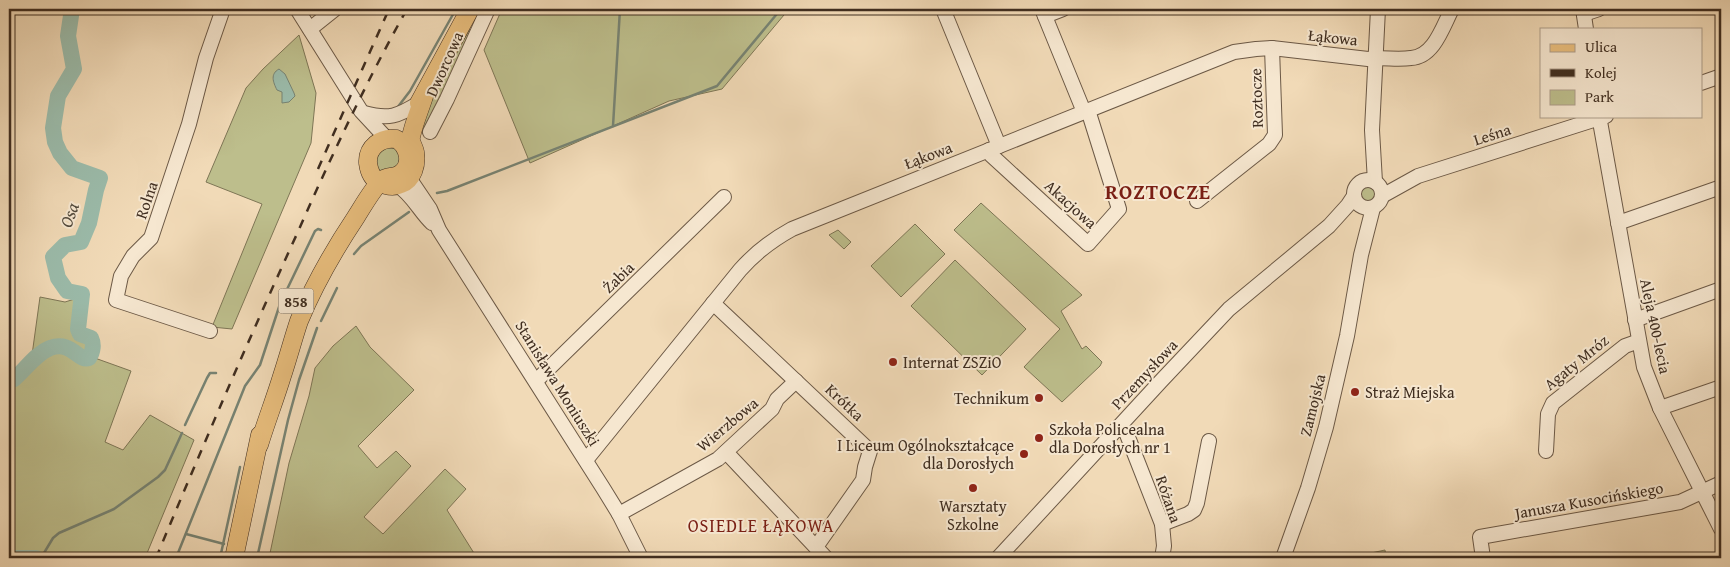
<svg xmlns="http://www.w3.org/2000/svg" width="1730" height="567" font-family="'Gentium Book Plus',serif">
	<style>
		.green { fill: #bdbe8c; stroke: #7e7656 }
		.water { fill: #9bbbaa; stroke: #778373 }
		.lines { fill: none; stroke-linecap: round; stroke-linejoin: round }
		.stream { stroke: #778373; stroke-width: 2.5 }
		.river { stroke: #9bbbaa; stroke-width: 16 }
		.minor-casing { stroke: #6c5946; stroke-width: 16 }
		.major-casing { stroke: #402e20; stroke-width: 19 }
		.minor { stroke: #f6e7d0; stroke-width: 14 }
		.major { stroke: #e8bd7c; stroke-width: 18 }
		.rail { stroke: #402e20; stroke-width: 2.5; stroke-dasharray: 9 9; stroke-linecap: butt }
		.poi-dot { fill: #8f2418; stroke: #f6e7d0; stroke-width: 2 }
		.labels { text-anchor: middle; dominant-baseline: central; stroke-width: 4; stroke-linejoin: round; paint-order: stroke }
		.shield { fill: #f6e7d0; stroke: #765; stroke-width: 1 }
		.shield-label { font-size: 15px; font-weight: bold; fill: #402e20 }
		.street-label { font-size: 16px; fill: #402e20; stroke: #f6e7d0 }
		.poi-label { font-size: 16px; fill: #402e20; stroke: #f6e7d0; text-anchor: start }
		.water-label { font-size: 18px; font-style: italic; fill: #524a3c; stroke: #f6e7d0 }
		.neighbourhood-label { font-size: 18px; letter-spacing: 1px; fill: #7a1f14; stroke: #f6e7d0 }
		.district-label { font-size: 21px; font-weight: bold; letter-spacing: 1px; fill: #7a1f14; stroke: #f6e7d0 }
	</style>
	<rect width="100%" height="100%" fill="#f1dab7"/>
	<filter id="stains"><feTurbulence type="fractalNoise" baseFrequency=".004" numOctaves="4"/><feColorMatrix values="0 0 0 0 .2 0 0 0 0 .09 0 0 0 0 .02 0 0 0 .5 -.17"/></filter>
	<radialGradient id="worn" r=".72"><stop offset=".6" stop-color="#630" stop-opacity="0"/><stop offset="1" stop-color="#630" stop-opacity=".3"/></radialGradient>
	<g class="green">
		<path d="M502 9H789L722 89 669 101 530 163 484 50Z"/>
		<path d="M469 30H472L434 113 423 134 421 130 430 104Z"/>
		<path d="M299 35 316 93 311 143 232 329 212 327 262 204 206 182 246 88 263 69Z"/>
		<path d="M386 147 396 149C401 155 400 160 397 167L379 173 376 166 378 153Z"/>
		<circle cx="1368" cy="194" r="7"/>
		<path d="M981 203 1082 295 1061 311 1082 349 1086 346 1102 362 1100 366 1062 402 1024 367 1060 329 954 230Z"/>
		<path d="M915 224 945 254 901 297 871 266Z"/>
		<path d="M838 230 851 242 844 249 829 235Z"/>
		<path d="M955 260 1026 329 982 375 911 306Z"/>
		<path d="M40 297 65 302 81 297 77 334 85 338 90 343V352L82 357C65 337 51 345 32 355Z"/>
		<path d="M356 326 370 347 414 390 358 446 377 468 396 451 411 466 364 517 383 534 445 469 466 489 447 510 477 558H269L289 463 309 396 315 368 333 346Z"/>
		<path d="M56 348 71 351 80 360H88L92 357 131 371 105 442 123 450 150 415 194 440 145 558H49C39 548 22 553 9 554V379L14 382C25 370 39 352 56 348Z"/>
		<path d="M1385 550 1386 558H1348Z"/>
	</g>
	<path class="water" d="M279 69 285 74 294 93 295 96 289 102 282 103V92L277 90C273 82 270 74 279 69Z"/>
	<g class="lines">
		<g class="stream">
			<path d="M397 108 410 91 456 9"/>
			<path d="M613 126 620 9"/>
			<path d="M437 193 447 191 717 86 781 9"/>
			<path d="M354 254 361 246 409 212"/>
			<path d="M321 321 337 288"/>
			<path d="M185 425 207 378 210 373H216"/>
			<path d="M186 534 224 544"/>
			<path d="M41 558 53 538 59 533 114 509 158 477 165 470 182 433"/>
			<path d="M176 558 245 386 260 365 280 304 315 231 318 229 321 230"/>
			<path d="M220 558 240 467"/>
			<path d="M257 558 288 420 299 380 317 328"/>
		</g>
		<g class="river">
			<path d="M9 378 14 379C26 369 35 354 50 348 72 340 78 362 89 358 93 352 94 344 91 338L80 334 78 329 82 294 67 291 58 278 53 257 65 245 81 242 89 223 96 190 100 178 72 168 60 153 55 142 53 128 58 96 74 69 68 36 72 9"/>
			<path d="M14 558H36"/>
		</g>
		<g class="minor-casing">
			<g id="minor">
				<path d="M297 9 361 111 387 139"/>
				<path d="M943 9 999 146"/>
				<path d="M1042 9 1084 112"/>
				<path d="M1583 9 1586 29"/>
				<path d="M1584 14 1599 9"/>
				<path d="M1045 16 1063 9"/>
				<path d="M310 29 335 9"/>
				<path d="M1701 83 1721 76"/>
				<path d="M364 113C389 120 398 116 419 103"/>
				<path d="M1599 116 1644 367 1660 408 1721 529"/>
				<path d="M430 132 447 99 488 9"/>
				<path d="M989 150 991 155 1088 244 1119 209 1088 110"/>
				<path d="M405 172 430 209 439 230 603 488 619 514 641 558"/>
				<circle cx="1368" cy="194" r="14"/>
				<path d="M1375 182 1372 130 1378 9"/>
				<path d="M397 185C412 194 420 212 432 223"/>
				<path d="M1382 196 1418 176 1606 116"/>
				<path d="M1197 201 1269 144 1275 135 1272 48"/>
				<path d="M1618 223 1721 187"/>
				<path d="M713 303 870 451 865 467 863 480 816 547"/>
				<path d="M1635 320 1721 289"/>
				<path d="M210 331 116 300 121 276 133 256 151 238 189 124 206 58 223 9"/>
				<path d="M536 381 724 197"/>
				<path d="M1660 408 1721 387"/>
				<path d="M1120 426 1126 432 1162 524 1164 546 1162 558"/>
				<path d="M1546 451 1548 414 1553 403 1625 346 1639 341"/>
				<path d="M726 452 826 558"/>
				<path d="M586 460 740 270C755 253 772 240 792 229L1234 52 1256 49 1272 48 1368 59C1383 57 1397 60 1411 58 1434 57 1443 26 1452 9"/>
				<path d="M619 514 718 459 772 409 777 399 796 381"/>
				<path d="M1162 524 1188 514 1194 510 1197 503 1209 441"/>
				<path d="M998 558 1161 381 1229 309 1329 226 1348 205 1354 196"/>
				<path d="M1283 558 1308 488 1326 427 1347 336 1361 255 1373 208"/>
				<path d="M1483 558 1480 537 1680 502 1721 483"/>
			</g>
		</g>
		<g class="major-casing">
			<g id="major">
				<path d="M419 103 470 9"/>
				<path d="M259 445C266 422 275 399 282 376 288 358 293 339 299 321 314 285 334 250 356 217 363 206 373 188 382 180 387 176 395 178 400 174 414 165 408 145 396 139 381 137 367 147 368 163 369 171 371 178 379 182 386 186 393 188 401 184 413 180 417 164 415 152 414 147 410 142 411 137 414 122 421 107 425 93"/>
				<path d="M234 558 260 435"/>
			</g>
		</g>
		<use href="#minor" class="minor"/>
		<use href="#major" class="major"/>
		<g class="rail">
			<path d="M318 169 389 9"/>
			<path d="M156 558C201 450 247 343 296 236 330 159 366 82 407 9"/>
		</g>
	</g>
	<g class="poi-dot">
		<circle cx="893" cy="362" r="5"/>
		<circle cx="1355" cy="392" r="5"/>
		<circle cx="1039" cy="398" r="5"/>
		<circle cx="1039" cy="438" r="5"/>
		<circle cx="1024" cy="454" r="5"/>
		<circle cx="973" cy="488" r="5"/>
	</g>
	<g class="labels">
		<rect class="shield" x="278.5" y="288.5" width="35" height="25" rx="4"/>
		<g class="shield-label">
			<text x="296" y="301">858</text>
		</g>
		<g class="street-label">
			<text transform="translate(1333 37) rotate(6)">Łąkowa</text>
			<text transform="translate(444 64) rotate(-66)">Dworcowa</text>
			<text transform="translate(1256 98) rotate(-92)">Roztocze</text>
			<text transform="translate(1492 134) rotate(-18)">Leśna</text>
			<text transform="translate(928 155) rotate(-21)">Łąkowa</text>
			<text transform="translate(146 200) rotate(-71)">Rolna</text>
			<text transform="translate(1071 204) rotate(42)">Akacjowa</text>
			<text transform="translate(618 277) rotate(-44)">Żabia</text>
			<text transform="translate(1656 326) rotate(78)">Aleja 400-lecia</text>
			<text transform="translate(1576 362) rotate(-39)">Agaty Mróz</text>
			<text transform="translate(1144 374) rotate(-47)">Przemysłowa</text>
			<text transform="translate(558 383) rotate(58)">Stanisława Moniuszki</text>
			<text transform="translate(845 402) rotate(43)">Krótka</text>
			<text transform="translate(1312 405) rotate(-76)">Zamojska</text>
			<text transform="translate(727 424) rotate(-40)">Wierzbowa</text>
			<text transform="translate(1169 499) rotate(71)">Różana</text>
			<text transform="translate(1589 500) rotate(-10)">Janusza Kusocińskiego</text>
		</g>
		<g class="poi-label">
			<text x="903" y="362">Internat ZSZiO</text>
			<text x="1365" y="392">Straż Miejska</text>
			<text x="1029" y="398" text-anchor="end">Technikum</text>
			<text x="1049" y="429">Szkoła Policealna<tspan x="1049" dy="18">dla Dorosłych nr 1</tspan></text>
			<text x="1014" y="445" text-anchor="end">I Liceum Ogólnokształcące<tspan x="1014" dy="18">dla Dorosłych</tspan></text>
			<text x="973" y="506" text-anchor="middle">Warsztaty<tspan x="973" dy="18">Szkolne</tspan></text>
		</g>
		<g class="water-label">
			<text transform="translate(69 215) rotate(-71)">Osa</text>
		</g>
		<g class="neighbourhood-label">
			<text x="761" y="525">OSIEDLE ŁĄKOWA</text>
		</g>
		<g class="district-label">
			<text x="1158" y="191">ROZTOCZE</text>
		</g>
	</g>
	<rect width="1730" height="567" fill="none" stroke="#f1dab7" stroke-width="30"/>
	<rect x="10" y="10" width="1710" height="547" fill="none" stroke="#402e20" stroke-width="2.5"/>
	<rect x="15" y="15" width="1700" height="537" fill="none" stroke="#402e20"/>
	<rect x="1540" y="28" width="162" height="90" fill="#f6e7d0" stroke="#ad9d8a"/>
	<rect x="1550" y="44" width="25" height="8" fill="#e8bd7c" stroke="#ad9d8a"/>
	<text x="1585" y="52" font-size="15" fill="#402e20">Ulica</text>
	<rect x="1550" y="69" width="25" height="8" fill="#402e20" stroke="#ad9d8a"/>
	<text x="1585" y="78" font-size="15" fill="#402e20">Kolej</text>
	<rect x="1550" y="90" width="25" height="15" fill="#bdbe8c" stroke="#ad9d8a"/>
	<text x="1585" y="102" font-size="15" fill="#402e20">Park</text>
	<rect width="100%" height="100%" filter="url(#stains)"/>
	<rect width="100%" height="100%" fill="url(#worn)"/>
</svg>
